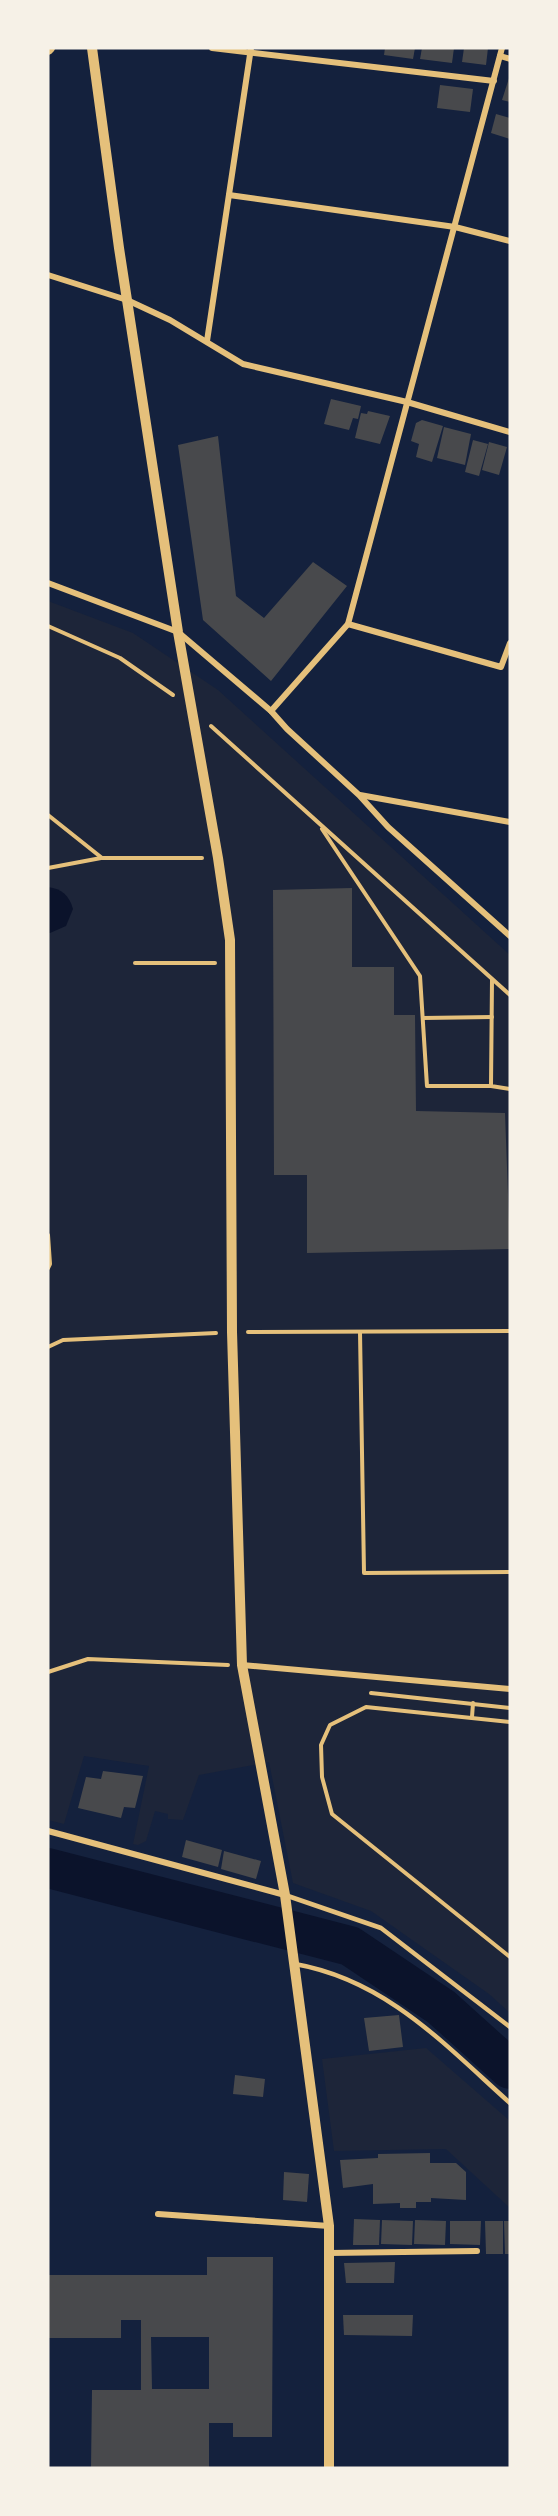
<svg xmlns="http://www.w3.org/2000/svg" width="558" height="2516" font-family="Roboto,sans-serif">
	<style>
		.green { fill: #1d2539 }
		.water { fill: #0b132b }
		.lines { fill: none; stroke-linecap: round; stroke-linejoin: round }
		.river { stroke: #0b132b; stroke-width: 40 }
		.building { fill: #48494c; fill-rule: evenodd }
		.path { stroke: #e5c07b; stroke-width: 4 }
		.service { stroke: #e5c07b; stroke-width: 4.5 }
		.minor { stroke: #e5c07b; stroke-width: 6 }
		.tertiary { stroke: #e5c07b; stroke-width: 10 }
	</style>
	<rect width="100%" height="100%" fill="#14213d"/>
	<g class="green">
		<path d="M48 601 133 633 218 690 510 955V2013L489 1994 371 1911 293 1883 269 1762 199 1775 183 1820 168 1819V1814L155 1811 146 1841 138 1845 133 1844 149 1766 84 1756 64 1824 48 1820Z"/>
		<path d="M426 2048 510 2121V2208L446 2149 334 2151 322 2059Z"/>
	</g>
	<path class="water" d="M48 887C62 889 69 895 73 909L66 926 50 933H48Z"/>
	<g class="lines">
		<path class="river" d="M48 1868 350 1946 441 2007 510 2069"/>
	</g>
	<g class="building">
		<path d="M385 48H415L413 59 384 55Z"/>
		<path d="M422 48H454L452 63 420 59Z"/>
		<path d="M464 48H488L486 65 462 62Z"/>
		<path d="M510 75V102L502 100Z"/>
		<path d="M440 85 473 89 470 112 437 108Z"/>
		<path d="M496 114 510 118V139L491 133Z"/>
		<path d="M331 399 361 406 358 419 353 418 349 430 324 424Z"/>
		<path d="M368 411 390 416 380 444 355 438 361 413 367 414Z"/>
		<path d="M422 420 443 426 432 462 416 457 419 444 411 441 416 423Z"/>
		<path d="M444 427 471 434 465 465 437 458Z"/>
		<path d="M218 436 236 596 264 618 313 562 347 586 271 681 203 620 178 445Z"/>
		<path d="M473 440 488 444 479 476 465 472Z"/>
		<path d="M489 442 507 447 499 475 482 470Z"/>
		<path d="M352 888V967H394V1015H415L416 1111 505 1113 510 1249 307 1253V1175H274L273 890Z"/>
		<path d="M103 1771 143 1776 135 1808 124 1807 121 1818 78 1808 86 1777 101 1779Z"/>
		<path d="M186 1840 222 1850 218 1867 182 1857Z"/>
		<path d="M224 1851 261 1861 256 1879 221 1869Z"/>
		<path d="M399 2015 403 2047 369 2051 364 2018Z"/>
		<path d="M235 2075 265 2079 263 2097 233 2094Z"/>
		<path d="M430 2153V2163H456L466 2172V2200L431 2198V2202H416V2208H400V2203L373 2204V2184L343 2188 340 2160 378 2158V2154Z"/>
		<path d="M284 2172 309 2174 307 2202 283 2200Z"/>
		<path d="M354 2219 380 2220 379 2245H353Z"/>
		<path d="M382 2220 413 2221 412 2245 381 2244Z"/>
		<path d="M415 2220 446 2221 445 2245 414 2244Z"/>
		<path d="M450 2221H481L480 2245 450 2244Z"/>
		<path d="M485 2221H503V2254H486Z"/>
		<path d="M504 2221H510V2254H505Z"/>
		<path d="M207 2257H273L272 2437H233V2423H209V2468H91L92 2390H141V2320H121V2338H48V2275H207ZM151 2337H209V2389H152Z"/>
		<path d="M395 2262 394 2283H346L344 2263Z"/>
		<path d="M343 2315H413L412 2336 344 2335Z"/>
	</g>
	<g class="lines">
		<g class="path">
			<path d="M48 626 120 658 173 695"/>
			<path d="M211 726 510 995"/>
			<path d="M48 815 102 858H202"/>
			<path d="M322 829 420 976 427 1086H491"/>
			<path d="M48 868 101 858"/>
			<path d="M135 963H215"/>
			<path d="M492 980 491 1086 510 1089"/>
			<path d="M423 1018 492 1017"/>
			<path d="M48 1235 50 1264 48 1268"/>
			<path d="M248 1332 510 1331"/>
			<path d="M360 1332 364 1573 510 1572"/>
			<path d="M48 1347 63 1340 216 1333"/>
			<path d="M48 1672 88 1659 228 1665"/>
			<path d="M371 1693 510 1708"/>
			<path d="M472 1717 473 1703"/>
			<path d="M510 1722 366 1707 330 1725 321 1745 322 1777 332 1814 510 1957"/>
		</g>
		<g class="service">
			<path d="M285 1895 381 1928 510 2027"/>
			<path d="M295 1964C386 1980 444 2044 510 2103"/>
		</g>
		<g class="minor">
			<path d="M212 48 494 81"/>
			<path d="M500 56 510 59"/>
			<path d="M229 195 455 227 510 241"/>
			<path d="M48 275 127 300 170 320 243 364 407 402 510 432"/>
			<path d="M207 341 251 48"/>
			<path d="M48 583 178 632 271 711 287 729 359 795 388 827 510 936"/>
			<path d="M348 624 501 667 510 643"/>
			<path d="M271 711 348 624 502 48"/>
			<path d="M360 795 510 822"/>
			<path d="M242 1665 510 1689"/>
			<path d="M48 1831 285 1895"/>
			<path d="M158 2214 329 2226"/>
			<path d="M329 2253 477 2251"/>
		</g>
		<g class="tertiary">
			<path d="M92 48 119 248 178 632 218 858 230 940 232 1332 242 1665 285 1895 329 2226V2468"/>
			<path d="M48 50 50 48"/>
		</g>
	</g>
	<rect width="558" height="2516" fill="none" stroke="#f6f1e7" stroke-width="99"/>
</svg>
